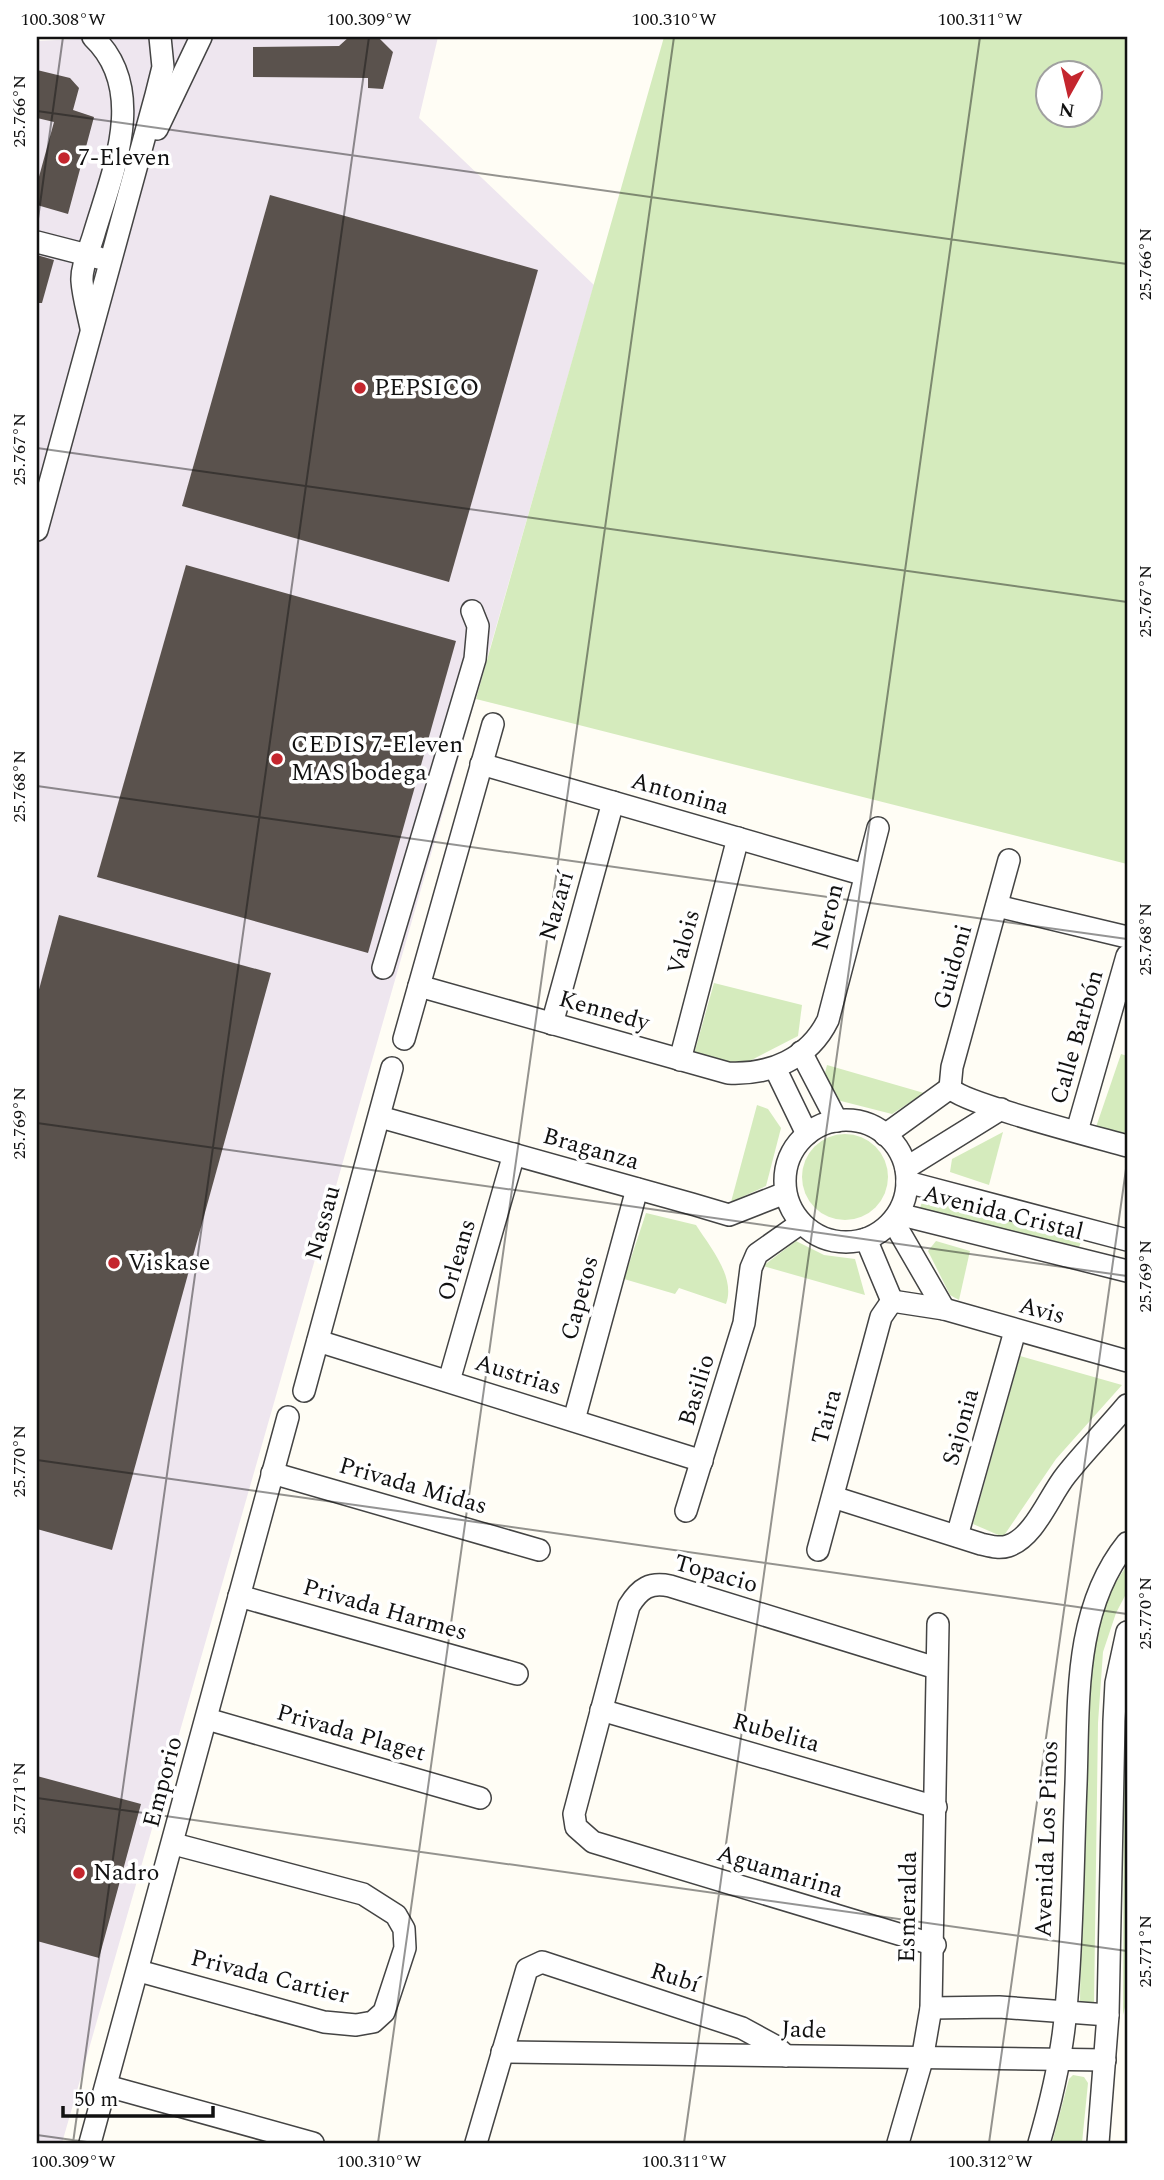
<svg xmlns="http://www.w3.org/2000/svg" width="1164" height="2180" font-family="Spectral,serif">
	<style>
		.industrial { fill: #eee6ef }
		.green { fill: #d5ebbd; fill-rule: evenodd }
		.building { fill: #5a524d }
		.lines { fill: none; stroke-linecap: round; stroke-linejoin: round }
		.minor-casing { stroke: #444; stroke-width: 24 }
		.minor { stroke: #fff; stroke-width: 21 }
		.ticks { fill: none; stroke: #111; stroke-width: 2; stroke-opacity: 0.45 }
		.poi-dot { fill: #c4262e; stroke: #fff; stroke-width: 2.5 }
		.labels { text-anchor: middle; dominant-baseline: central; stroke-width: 7; stroke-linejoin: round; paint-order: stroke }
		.poi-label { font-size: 24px; fill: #111; stroke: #fff; text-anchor: start }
		.street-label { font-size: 24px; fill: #111; stroke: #fff }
		.neatline { fill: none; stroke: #111; stroke-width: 2.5 }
		.ticks-label { font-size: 18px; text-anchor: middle; fill: #111 }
	</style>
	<rect width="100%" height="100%" fill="#fffdf5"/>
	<path class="industrial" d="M119 37H438L419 118 594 285 62 2143H37V41Z"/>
	<g class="green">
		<path d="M664 37H1127V864L476 699ZM1048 74H1090V116H1048Z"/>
		<path d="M714 983 802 1005 798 1036 738 1067 694 1054Z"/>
		<path d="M1121 1054 1127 1056V1135L1096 1127Z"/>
		<path d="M827 1065 924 1093 892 1114 837 1100 824 1077Z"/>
		<path d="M757 1105 768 1109 781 1128 766 1186 731 1202Z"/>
		<path d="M1003 1132 989 1185 950 1172 952 1159Z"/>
		<circle cx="845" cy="1177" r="43"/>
		<path d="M924 1196 1081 1242 1077 1252 920 1208Z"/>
		<path d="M646 1213 696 1225C710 1247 736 1277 726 1304L679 1288 675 1294 624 1279Z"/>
		<path d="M796 1241 824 1255 855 1259 865 1295 763 1266Z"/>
		<path d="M936 1241 970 1251 959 1300 950 1295 928 1251Z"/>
		<path d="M1020 1356 1122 1385 1056 1459 1003 1537 973 1524Z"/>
		<path d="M1127 1565V1592L1116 1613 1103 1652 1098 1723 1094 2004 1080 2003 1084 1718 1091 1644 1104 1601Z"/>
		<path d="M1127 1681V1999L1123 2015 1124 1720Z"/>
		<path d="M1073 2075 1084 2077 1088 2083 1082 2143H1052L1069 2079Z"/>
	</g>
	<g class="building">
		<path d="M349 37H378L393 52 383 89 368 88V78L253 77V47L339 46Z"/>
		<path d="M37 70 70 78 79 88 73 110 94 117 68 214 37 205V184L54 122 37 118Z"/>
		<path d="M270 195 538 270 449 582 182 506Z"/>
		<path d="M37 255 54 260 42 303H37Z"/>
		<path d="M186 565 456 641 368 953 97 877Z"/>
		<path d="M59 915 271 973 112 1550 37 1529V997Z"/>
		<path d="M37 1776 141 1804 99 1958 37 1941Z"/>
	</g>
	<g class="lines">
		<g class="minor-casing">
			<g id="minor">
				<path d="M157 129 201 37"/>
				<path d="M37 242 99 258"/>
				<path d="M91 328C88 313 83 296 82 281 81 267 90 248 94 234 112 173 149 90 93 37"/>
				<path d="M37 530 156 95 163 67 160 37"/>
				<path d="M481 764 865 875"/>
				<path d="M997 906 1127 937"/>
				<path d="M383 968 475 659 478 626 472 611"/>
				<path d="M419 986 728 1073C770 1075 809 1059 828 1020L878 828"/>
				<path d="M552 1024 613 802"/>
				<path d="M404 1039 493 724"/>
				<path d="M801 1052 837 1121"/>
				<path d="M680 1060 738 838"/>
				<path d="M775 1068 807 1134"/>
				<path d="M950 1088 952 1067 1009 860"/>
				<path d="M950 1088C962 1103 1099 1138 1127 1146"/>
				<path d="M380 1117 692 1204 729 1215 785 1193"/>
				<circle cx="846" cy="1181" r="61"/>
				<path d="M1077 1131 1127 956"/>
				<path d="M885 1135 950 1088"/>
				<path d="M906 1168 1001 1109"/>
				<path d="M907 1182 1127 1240"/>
				<path d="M898 1214 1127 1271"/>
				<path d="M893 1221 944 1309"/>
				<path d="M866 1239 892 1301"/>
				<path d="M892 1301 944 1309 1127 1361"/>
				<path d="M318 1341 702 1461"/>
				<path d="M449 1381 514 1154"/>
				<path d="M304 1391 392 1068"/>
				<path d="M574 1420 637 1189"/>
				<path d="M272 1473 539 1550"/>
				<path d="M833 1497 981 1544C990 1546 999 1549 1008 1546 1035 1537 1049 1496 1066 1475 1085 1451 1107 1429 1127 1405"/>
				<path d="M686 1511 744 1323 751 1268 757 1254 801 1223"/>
				<path d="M957 1536 1015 1331"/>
				<path d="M818 1550 881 1317 892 1301"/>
				<path d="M239 1596 517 1674"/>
				<path d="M601 1710 936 1807"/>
				<path d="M207 1719 480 1798"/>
				<path d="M935 1945 593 1842 576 1827 574 1814 629 1606C640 1588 650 1582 670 1586L936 1668"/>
				<path d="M139 1971 324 2022 356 2025 373 2022 384 2012 405 1948 404 1929 396 1915 363 1894 174 1844"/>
				<path d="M931 2008 999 2007 1108 2015"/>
				<path d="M502 2052 1105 2060"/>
				<path d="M107 2086 313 2143"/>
				<path d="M90 2143 288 1417"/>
				<path d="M476 2143 527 1969 542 1962 742 2028 775 2046 786 2056"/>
				<path d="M898 2143 922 2060 931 2008 938 1624"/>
				<path d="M1039 2143C1053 2095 1064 2047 1067 1997 1073 1926 1073 1855 1076 1784 1079 1703 1073 1610 1127 1543"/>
				<path d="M1098 2143 1108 2015 1114 1721 1116 1683 1127 1632"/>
			</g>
		</g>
		<use href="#minor" class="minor"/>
	</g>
	<path class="ticks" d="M37 111 1127 264M37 226 63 37M37 448 1127 602M37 786 1127 939M37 1123 1127 1276M37 1460 1127 1614M37 1798 1127 1951M37 2135 94 2143M73 2143 369 37M378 2143 674 37M684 2143 980 37M989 2143 1127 1162"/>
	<g class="poi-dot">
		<circle cx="64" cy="158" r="7"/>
		<circle cx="360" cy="388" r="7"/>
		<circle cx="277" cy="759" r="7"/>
		<circle cx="114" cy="1263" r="7"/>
		<circle cx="79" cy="1873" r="7"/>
	</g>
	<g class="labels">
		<g class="poi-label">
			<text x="78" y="158">7-Eleven</text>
			<text x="374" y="388">PEPSICO</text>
			<text x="291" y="745">CEDIS 7-Eleven<tspan x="291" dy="28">MAS bodega</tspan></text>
			<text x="128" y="1263">Viskase</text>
			<text x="93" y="1873">Nadro</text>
		</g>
		<g class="street-label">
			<text transform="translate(680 794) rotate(16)">Antonina</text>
			<text transform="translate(557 906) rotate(-74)">Nazarí</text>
			<text transform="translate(828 917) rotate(-76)">Neron</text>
			<text transform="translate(684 942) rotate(-75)">Valois</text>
			<text transform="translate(953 967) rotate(-74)">Guidoni</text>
			<text transform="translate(604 1011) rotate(16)">Kennedy</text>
			<text transform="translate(1077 1037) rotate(-74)">Calle Barbón</text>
			<text transform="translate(591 1149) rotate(16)">Braganza</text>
			<text transform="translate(1003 1213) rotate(14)">Avenida Cristal</text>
			<text transform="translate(323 1223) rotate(-75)">Nassau</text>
			<text transform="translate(457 1260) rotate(-74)">Orleans</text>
			<text transform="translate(580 1298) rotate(-75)">Capetos</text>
			<text transform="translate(1042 1311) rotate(15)">Avis</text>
			<text transform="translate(518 1375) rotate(17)">Austrias</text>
			<text transform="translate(697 1390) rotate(-73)">Basilio</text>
			<text transform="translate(827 1417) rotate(-75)">Taira</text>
			<text transform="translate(961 1427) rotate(-74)">Sajonia</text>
			<text transform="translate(413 1486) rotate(16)">Privada Midas</text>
			<text transform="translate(716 1574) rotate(16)">Topacio</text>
			<text transform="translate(385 1610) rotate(16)">Privada Harmes</text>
			<text transform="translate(351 1733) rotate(16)">Privada Plaget</text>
			<text transform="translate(776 1733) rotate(16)">Rubelita</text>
			<text transform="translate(163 1782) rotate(-75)">Emporio</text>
			<text transform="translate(1047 1839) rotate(-88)">Avenida Los Pinos</text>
			<text transform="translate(780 1872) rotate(17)">Aguamarina</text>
			<text transform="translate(908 1907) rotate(-89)">Esmeralda</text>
			<text transform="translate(270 1977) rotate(14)">Privada Cartier</text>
			<text transform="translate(675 1978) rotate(18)">Rubí</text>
			<text transform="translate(804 2030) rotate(2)">Jade</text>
		</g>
	</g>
	<rect width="1164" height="2180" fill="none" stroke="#ffffff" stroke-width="77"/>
	<g transform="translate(1069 94) rotate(188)"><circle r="33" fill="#ffffff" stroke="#a0a0a0" stroke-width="2"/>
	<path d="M0-5L12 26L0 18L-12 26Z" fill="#c4262e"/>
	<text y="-10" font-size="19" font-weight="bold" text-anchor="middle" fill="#111111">N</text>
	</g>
	<path d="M63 2106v10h150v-10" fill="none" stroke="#111111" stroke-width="3.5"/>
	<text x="74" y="2106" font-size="21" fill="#111111" stroke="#ffffff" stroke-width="5" paint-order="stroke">50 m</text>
	<rect x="38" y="38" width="1088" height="2104" class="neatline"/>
	<g class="ticks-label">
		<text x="63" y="25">100.308°W</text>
		<text x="369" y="25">100.309°W</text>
		<text x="674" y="25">100.310°W</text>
		<text x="980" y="25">100.311°W</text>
		<text transform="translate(19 111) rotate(-90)" y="6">25.766°N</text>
		<text transform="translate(1145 264) rotate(-90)" y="6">25.766°N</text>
		<text transform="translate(19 449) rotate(-90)" y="6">25.767°N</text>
		<text transform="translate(1145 601) rotate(-90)" y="6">25.767°N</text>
		<text transform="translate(19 786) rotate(-90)" y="6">25.768°N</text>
		<text transform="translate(1145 939) rotate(-90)" y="6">25.768°N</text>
		<text transform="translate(19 1123) rotate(-90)" y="6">25.769°N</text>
		<text transform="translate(1145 1276) rotate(-90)" y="6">25.769°N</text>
		<text transform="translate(19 1461) rotate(-90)" y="6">25.770°N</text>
		<text transform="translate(1145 1613) rotate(-90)" y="6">25.770°N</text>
		<text transform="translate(19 1798) rotate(-90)" y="6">25.771°N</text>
		<text transform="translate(1145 1951) rotate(-90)" y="6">25.771°N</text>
		<text x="73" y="2167">100.309°W</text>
		<text x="379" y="2167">100.310°W</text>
		<text x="684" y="2167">100.311°W</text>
		<text x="990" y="2167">100.312°W</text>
	</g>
</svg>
